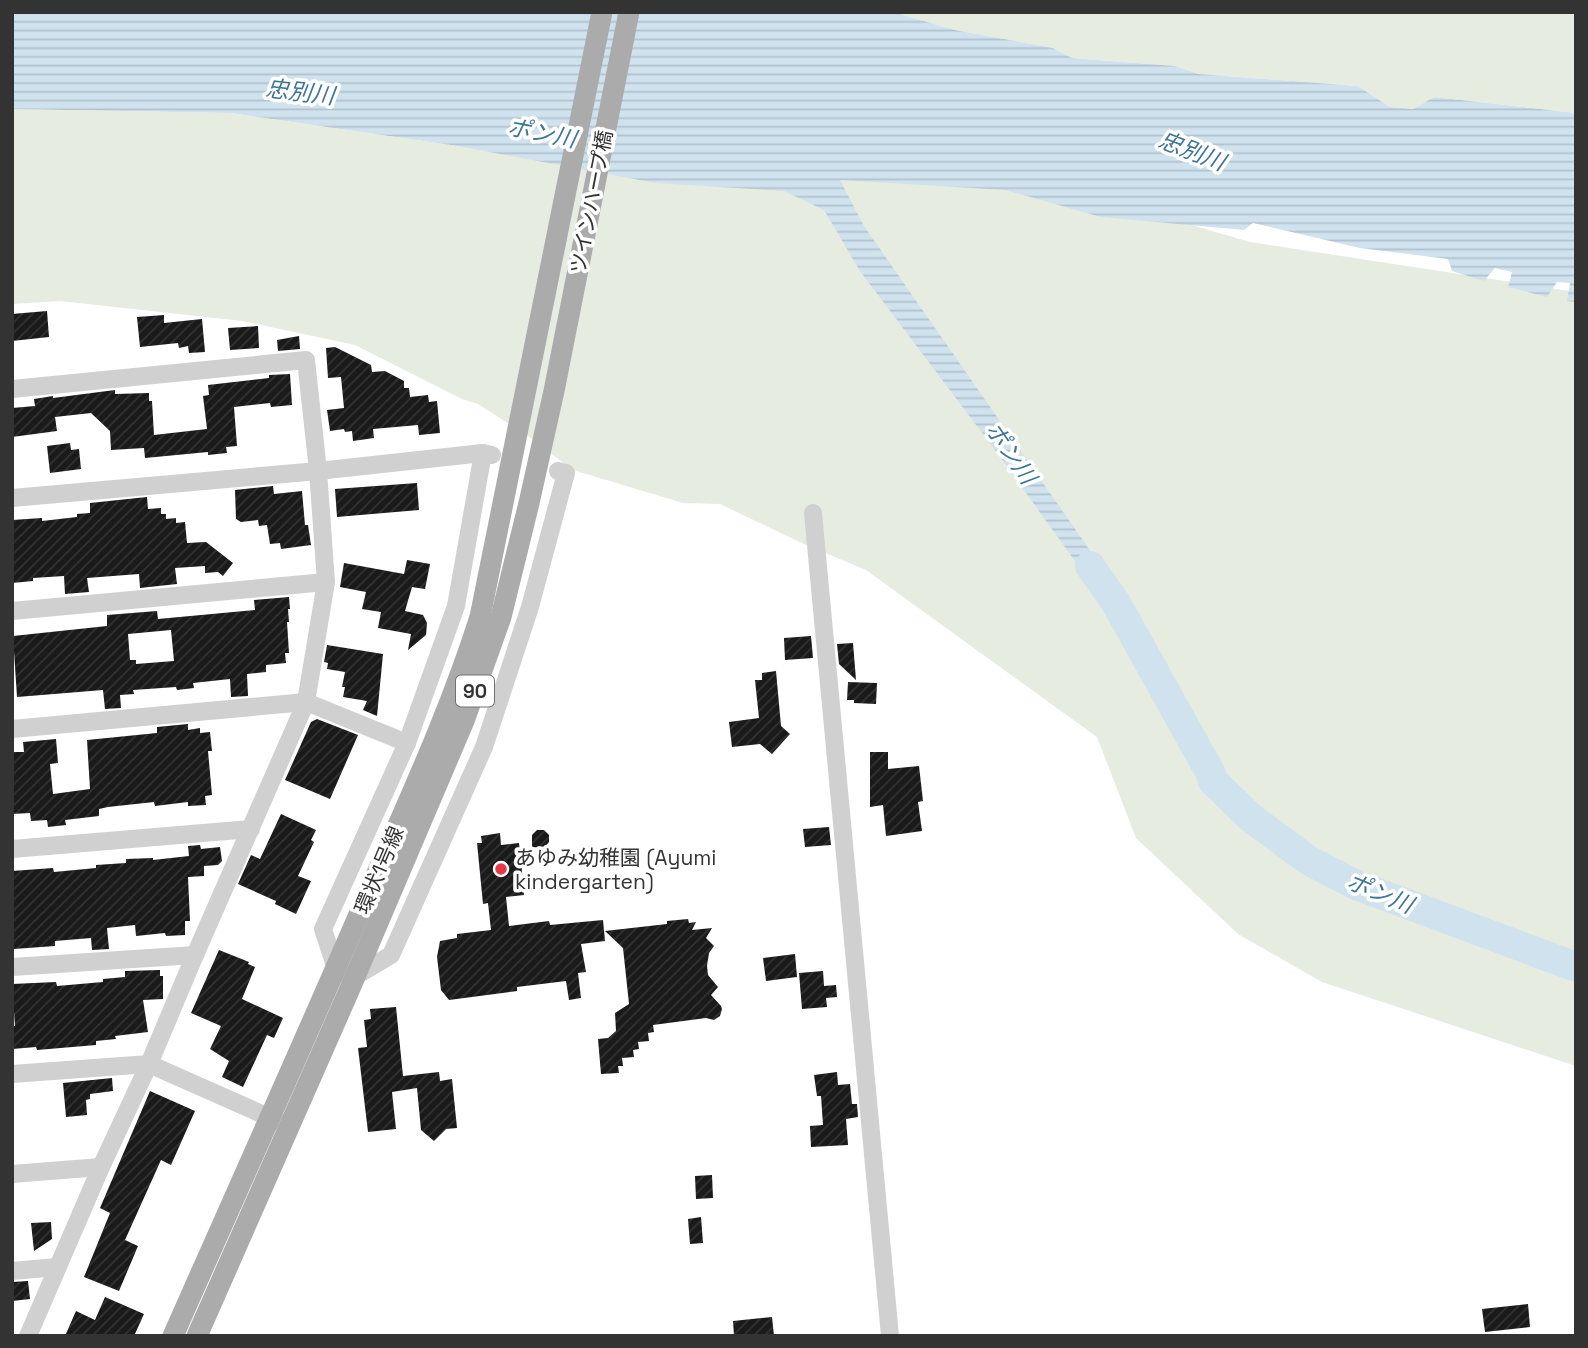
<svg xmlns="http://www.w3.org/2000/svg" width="1588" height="1348" font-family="'Space Grotesk','Noto Sans JP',sans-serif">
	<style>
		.green { fill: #e6ecdf }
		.water { fill: url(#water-rules) }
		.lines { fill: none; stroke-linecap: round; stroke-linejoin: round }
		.river { stroke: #cfe2ee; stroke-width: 30 }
		.building { fill: url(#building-hatch); fill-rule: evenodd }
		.minor { stroke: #d0d0d0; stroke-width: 18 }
		.major { stroke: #ababab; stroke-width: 21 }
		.poi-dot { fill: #e63946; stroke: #fff; stroke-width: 2.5 }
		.labels { text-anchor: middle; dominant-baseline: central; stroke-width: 7; stroke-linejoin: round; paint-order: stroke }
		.shield { fill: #fff; stroke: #707070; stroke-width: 2 }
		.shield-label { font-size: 19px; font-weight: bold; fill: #333 }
		.street-label { font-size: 21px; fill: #333; stroke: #fff }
		.poi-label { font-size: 21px; fill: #333; stroke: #fff; text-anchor: start }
		.water-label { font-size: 23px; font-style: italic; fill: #3f7597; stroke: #fff }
	</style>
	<defs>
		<pattern id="water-rules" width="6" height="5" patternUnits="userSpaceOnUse" patternTransform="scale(1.75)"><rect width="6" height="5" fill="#cfe2ee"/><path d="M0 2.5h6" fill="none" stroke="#b2c2cd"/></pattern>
		<pattern id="building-hatch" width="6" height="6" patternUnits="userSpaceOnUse" patternTransform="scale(1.75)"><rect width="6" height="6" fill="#1a1a1a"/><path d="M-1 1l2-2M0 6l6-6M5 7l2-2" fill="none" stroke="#333"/></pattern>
	</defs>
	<rect width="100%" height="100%" fill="#fff"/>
	<g class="green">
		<path d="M893 12H1576V113L1434 97 1413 109 1390 107 1358 86 1199 74 1175 66 1072 58 1053 48 955 30Z"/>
		<path d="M12 109 230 113 451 145 584 169 961 158 1250 242 1576 292V1066L1322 982 1238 934 1136 838 1097 737 866 570 804 544 720 504 683 503 573 470 528 436 478 404 462 399 355 345 242 321 60 301 12 304Z"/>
	</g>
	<path class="water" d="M12 12H893L955 30 1053 48 1072 58 1175 66 1199 74 1358 86 1390 107 1413 109 1434 97 1576 113V302L1567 301 1570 283 1557 282 1547 297 1508 287 1512 272 1495 268 1484 281 1452 271 1448 259 1360 248 1253 223 1244 230 1101 217 1005 190 840 180 864 226 1121 595 1105 603 998 454 860 271 824 210 784 191 656 183 451 145 230 113 12 109Z"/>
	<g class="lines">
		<path class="river" d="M1090 566 1116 603 1210 772 1213 781 1250 817 1308 860 1356 885 1576 967"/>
	</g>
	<g class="building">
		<path d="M47 311 49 337 12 341V314Z"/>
		<path d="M164 315V323L202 319 205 352 189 353 188 346 179 348 178 343 140 347 137 317Z"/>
		<path d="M258 326 259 348 230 350 228 328Z"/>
		<path d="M299 336 300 349 278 351 277 340Z"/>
		<path d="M335 347 371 365 372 372 385 371 404 381V388H409L410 397 428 395 429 402 437 401 440 433 419 435 418 425 373 429 374 438 353 441 352 431 345 432 344 429 330 431 327 410 344 408 341 377 328 378 326 348Z"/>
		<path d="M290 374 292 405 271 407 270 403 234 407 237 446 226 447 227 453 208 455V452L145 458 144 448 111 450 110 431 91 413 55 417 57 431 12 437V408L35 406 34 399 53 396V398L115 390V394L149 393V401H152L154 435 207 429 203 396 209 395 208 385 269 378V375Z"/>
		<path d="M70 443 71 450 79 449 81 469 50 473 47 446Z"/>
		<path d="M417 483 419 510 337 517 335 489Z"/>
		<path d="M273 486 274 494 302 491 305 525H308L311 545 281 549 280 543 270 544 267 525 259 526 258 520 241 522 236 519 235 490Z"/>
		<path d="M147 497 148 509 161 508V514H166V519L176 518V523L185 522 187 543 206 542 233 563 223 576 218 572 205 573V566L175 568 177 584 140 588 139 574 87 578 89 592 65 594 64 576 33 578V581L12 583V520L42 518V521L77 517V514L90 513V503Z"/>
		<path d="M407 560 430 564 425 589 412 587 405 611 423 615 427 623 426 635 408 650 411 634 378 628 381 612 362 609 366 592 340 587 344 563 404 574Z"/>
		<path d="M289 597 290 609H288L289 622H287L289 653H285L286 663 266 665V672L247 674 248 696 231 697 230 679 193 683 194 688 177 690 176 687 133 690 134 694 120 695 121 708 105 709 103 690 17 697 13 636 107 626V615L157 611 158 619 255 610 254 600ZM171 630 174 661 136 664V660H130L128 634Z"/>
		<path d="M811 636 813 658 785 660 784 638Z"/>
		<path d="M853 643 856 680 839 664 837 644Z"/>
		<path d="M327 645 383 654 377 716 363 710 367 701 343 697 345 687H342L345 672 327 669 328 663 324 662Z"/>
		<path d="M776 671 781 726 790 734 772 754 760 744 732 747 729 722 759 718 755 680H762V673Z"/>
		<path d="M848 682 877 683 876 704 854 703V700H847Z"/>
		<path d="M317 719 358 735 330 799 285 780 311 722Z"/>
		<path d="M188 724V730L200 728V733L210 732 212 751H208L212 795 205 796 206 805 188 806V802L155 806 154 802 108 807 99 809V816L65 820 66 825 48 827 47 820 31 821 30 813 12 814V752H24L23 742 56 739 58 763 50 764 53 794 90 789 87 740 157 733V727Z"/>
		<path d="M870 752H888V769L919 766 923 801 918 802 922 831 886 836 883 805 870 807Z"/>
		<path d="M281 814 316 830 311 840 314 842 298 876 311 881 296 914 275 904 276 901 238 884 251 855 260 859Z"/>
		<path d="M829 827 831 845 805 847 803 829Z"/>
		<path d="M537 830H544L549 835V842L544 848 532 847V835Z"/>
		<path d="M500 833 501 845 519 843 521 861 524 895 506 897 509 926 549 921 550 925 603 920 605 941 581 944 586 972 578 973 581 998 569 1000 566 981 517 987V991L449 1000 441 990 437 957 440 941 457 938V934L491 930 488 903 483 904 477 843H482L481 836Z"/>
		<path d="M200 845 201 849 220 847 222 861 218 865 204 866V876L188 877 190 921H185V935L166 936 165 933 136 936 135 925 107 928 109 949 92 950 91 938 55 941V946L14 949 12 939V871L53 868 54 872 96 868V865L126 863V859L153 858V860L189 856 188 846Z"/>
		<path d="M688 919 689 923 696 922 692 930 712 928 706 938 714 946 709 953 707 966 708 975 718 987 711 995 721 1006 722 1009 720 1016 714 1020 706 1018 653 1025 654 1032 648 1033 649 1041 638 1042 639 1049 633 1050 634 1057 622 1058 623 1066H618L619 1073 601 1074 598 1039 608 1038 616 1031 615 1013 629 1004 623 948 605 931 667 924V921Z"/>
		<path d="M219 950 249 962 248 964 255 967 242 999 283 1018 274 1038 267 1035 243 1087 222 1077 229 1061 210 1049 221 1026 191 1013Z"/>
		<path d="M795 954 797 977 766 981 763 958Z"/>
		<path d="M160 970V976H163V999L143 1000 148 1032 115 1036 116 1039 96 1041V1045L37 1050 36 1047 12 1049V1026H15L12 984 56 982 57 986 103 982V979L125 977V971Z"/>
		<path d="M823 971 824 986 836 985 837 997 826 998 827 1007 802 1009 799 973Z"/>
		<path d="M396 1007 403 1076 439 1072 440 1081 452 1079 457 1128 446 1129 434 1141 421 1130 417 1088 392 1092 396 1129 368 1132 358 1048 367 1047 364 1020 371 1019 370 1009Z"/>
		<path d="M837 1072 838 1085 850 1084 852 1104H857L858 1117 846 1119 848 1145 811 1147 810 1126 823 1125 821 1096H817L814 1075Z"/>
		<path d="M112 1078 113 1091 90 1094V1099L86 1100 87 1115 66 1117 63 1083Z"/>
		<path d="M150 1091 195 1111 171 1165 161 1160 125 1240 138 1246 119 1291 84 1277 110 1213 100 1208Z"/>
		<path d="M712 1175 713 1198 696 1199 695 1176Z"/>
		<path d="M701 1217 703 1243 690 1244 688 1219Z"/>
		<path d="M51 1222 52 1239 34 1251 31 1223Z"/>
		<path d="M28 1281 30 1299 12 1301V1282Z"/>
		<path d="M105 1297 144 1314 134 1336H65L76 1311 95 1320Z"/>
		<path d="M1528 1304 1530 1327 1485 1332 1482 1309Z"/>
		<path d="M772 1317 774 1336H734L733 1321Z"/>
	</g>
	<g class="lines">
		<g class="minor">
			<path d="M12 389 306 360 318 471 326 582 306 702 195 955 149 1064 101 1167 28 1336"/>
			<path d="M492 455 483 453 456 606 407 743 323 929 336 969 354 977 391 955 484 747 530 607 566 473 558 471"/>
			<path d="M12 498 318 471 483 453"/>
			<path d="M813 513 890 1336"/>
			<path d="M12 611 326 582"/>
			<path d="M12 729 306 702 407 743"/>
			<path d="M12 849 251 829"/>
			<path d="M12 967 195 955"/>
			<path d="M12 1074 149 1064 282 1123"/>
			<path d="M12 1174 101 1167"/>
			<path d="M12 1271 57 1267"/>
		</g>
		<g class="major">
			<path d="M173 1336C237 1191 302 1047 364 903 405 808 449 715 480 617L602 12"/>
			<path d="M197 1336 348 993 464 721 501 617 529 503 554 391 629 12"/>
		</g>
	</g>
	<circle class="poi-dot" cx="501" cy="869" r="7"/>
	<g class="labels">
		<rect class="shield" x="456" y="675.5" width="38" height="31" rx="5"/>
		<g class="shield-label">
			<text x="475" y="691">90</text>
		</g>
		<g class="street-label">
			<text transform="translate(591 202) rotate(-79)">ツインハープ橋</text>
			<text transform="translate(379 870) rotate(-67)">環状1号線</text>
		</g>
		<g class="poi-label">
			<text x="515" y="857">あゆみ幼稚園 (Ayumi<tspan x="515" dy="24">kindergarten)</tspan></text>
		</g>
		<g class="water-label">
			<text transform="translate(300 92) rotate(7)">忠別川</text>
			<text transform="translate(542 133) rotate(11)">ポン川</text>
			<text transform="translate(1192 151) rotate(21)">忠別川</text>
			<text transform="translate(1011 453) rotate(55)">ポン川</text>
			<text transform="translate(1380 893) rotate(22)">ポン川</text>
		</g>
	</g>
	<rect width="1588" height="1348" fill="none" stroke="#333333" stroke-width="28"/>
</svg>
